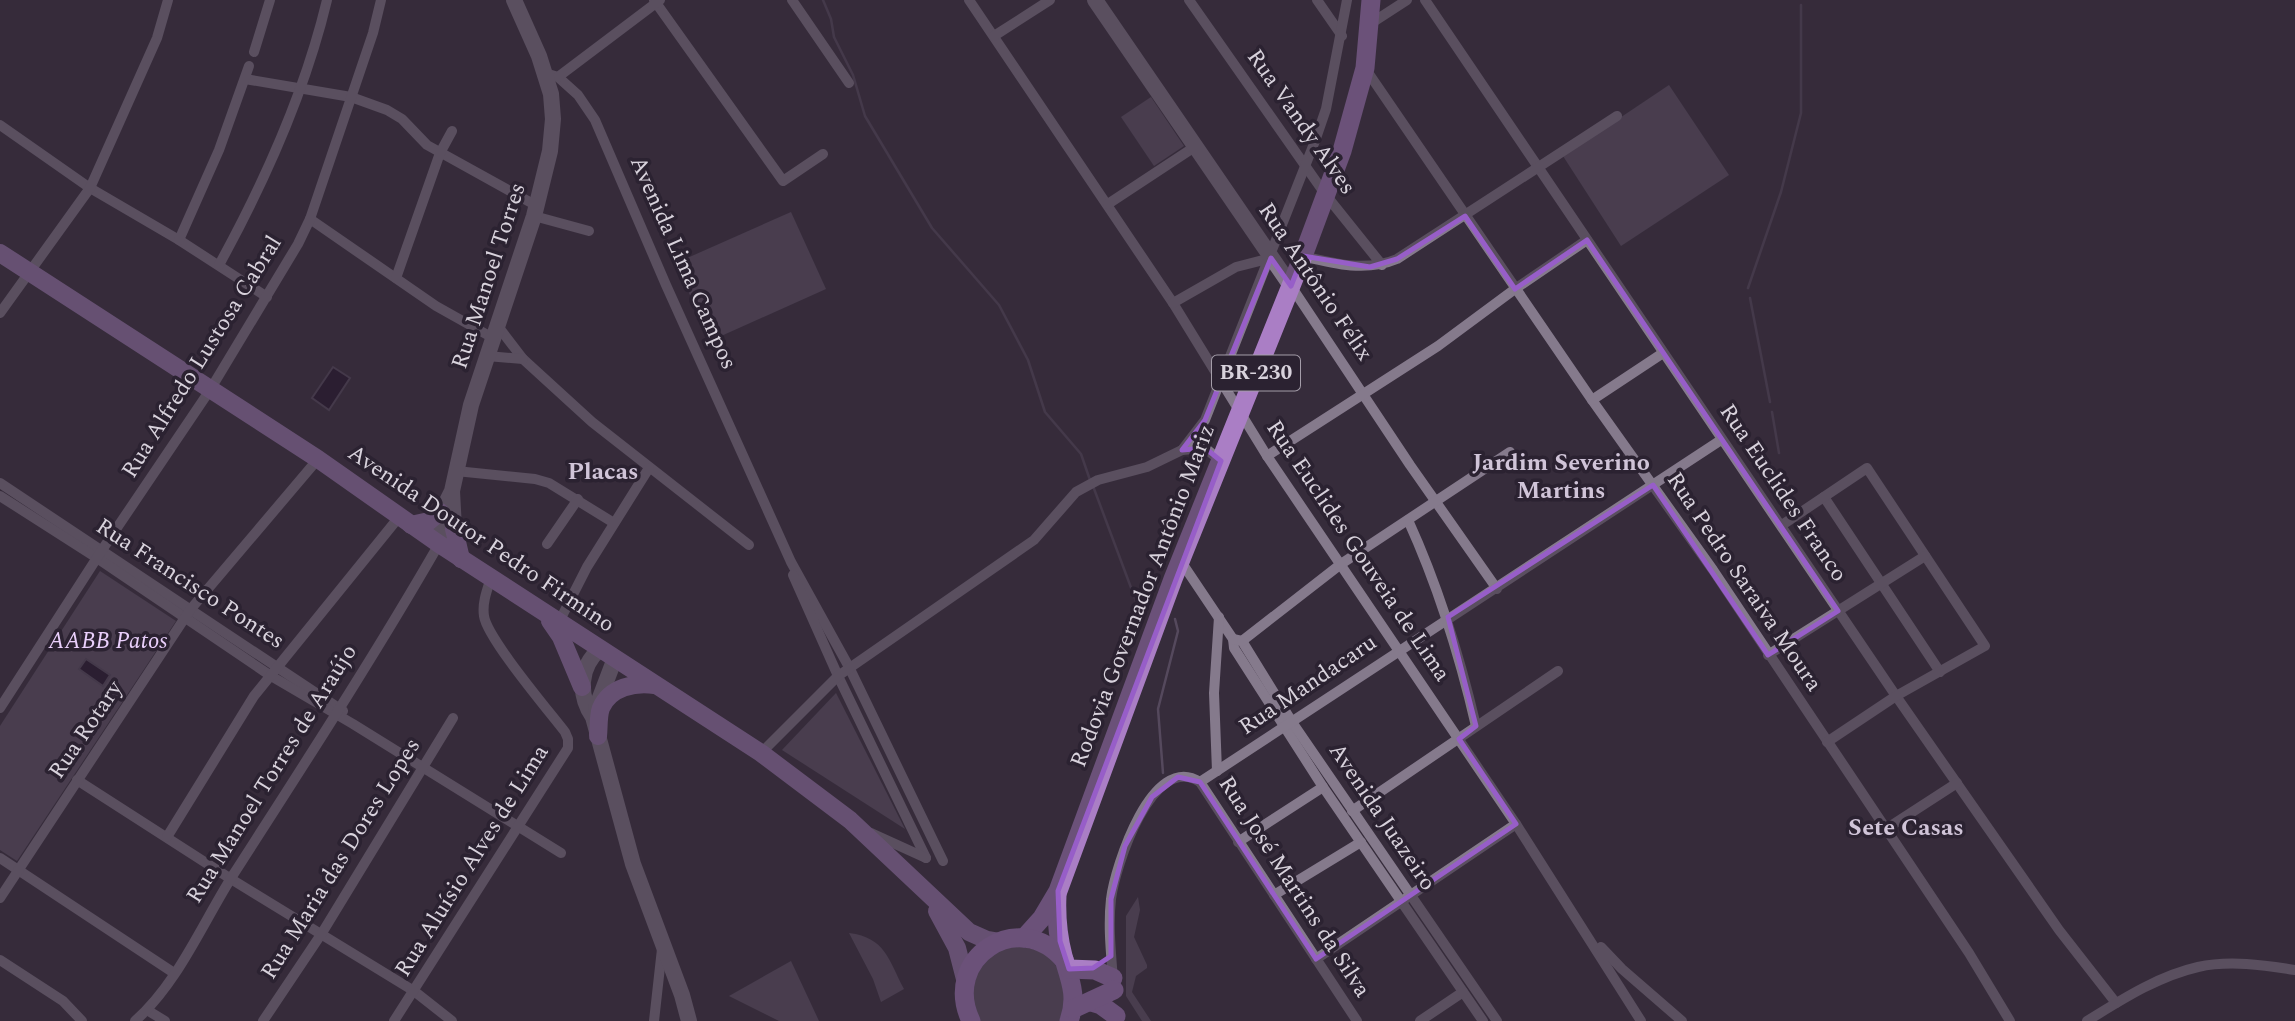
<svg xmlns="http://www.w3.org/2000/svg" width="2295" height="1021" font-family="Spectral,serif">
	<style>
		.green { fill: #5f5367 }
		.water { fill: #1d0e26; stroke: #55495d; stroke-width: 2 }
		.lines { fill: none; stroke-linecap: round; stroke-linejoin: round }
		.stream { stroke: #55495d; stroke-width: 2.5 }
		.minor { stroke: #857a8c; stroke-width: 10 }
		.secondary { stroke: #857a8c; stroke-width: 16 }
		.primary { stroke: #a17db7; stroke-width: 18 }
		.trunk { stroke: #aa7ec5; stroke-width: 19 }
		.marked { fill: none; stroke: #975ec8; stroke-width: 5; stroke-linejoin: round }
		.labels { text-anchor: middle; dominant-baseline: central; stroke-width: 7; stroke-linejoin: round; paint-order: stroke }
		.shield { fill: #2b2231; stroke: #a49da9; stroke-width: 2 }
		.shield-label { font-size: 21px; font-weight: bold; fill: #d8d2dc }
		.street-label { font-size: 23px; fill: #d8d2dc; stroke: #2b2231 }
		.park-label { font-size: 23px; font-style: italic; fill: #ead0fc; stroke: #2b2231 }
		.neighbourhood-label { font-size: 24px; font-weight: bold; fill: #d0c4d8; stroke: #2b2231 }
	</style>
	<rect width="100%" height="100%" fill="#362c3b"/>
	<g class="green">
		<path d="M1669 85 1729 175 1621 246 1563 156Z"/>
		<path d="M1151 97 1184 146 1154 166 1121 117Z"/>
		<path d="M791 212 826 289 710 341 676 263Z"/>
		<path d="M100 571 176 621 17 861 0 850V726Z"/>
		<path d="M836 693 905 829 782 750Z"/>
		<path d="M1138 897 1140 910 1134 937 1147 965V968L1136 976 1132 992 1151 1021H1142L1126 996V916Z"/>
		<path d="M849 933C886 938 888 959 904 989L881 1002 873 979Z"/>
		<path d="M1007 944 1047 952 1069 986 1062 1021H976L971 1009 975 968Z"/>
		<path d="M791 961 819 1021H779L729 996Z"/>
	</g>
	<g class="water">
		<path d="M333 367 350 378 329 410 312 398Z"/>
		<path d="M86 659 110 675 103 686 79 669Z"/>
	</g>
	<g class="lines">
		<g class="stream">
			<path d="M823 0 831 19 834 37 853 75 865 116 932 228 999 305 1028 360 1045 412 1081 454 1090 480"/>
			<path d="M1748 288 1781 192 1801 113V5"/>
			<path d="M1750 298 1770 402"/>
			<path d="M1772 412 1779 453"/>
			<path d="M1093 486 1136 601"/>
			<path d="M1163 773 1158 709 1178 631 1175 619"/>
		</g>
		<g class="minor">
			<path d="M654 0 783 181 823 154"/>
			<path d="M792 0 849 83"/>
			<path d="M969 0 1173 303 1267 456 1516 824 1641 1021"/>
			<path d="M1189 0 1325 194 1382 265"/>
			<path d="M1317 0 1342 36"/>
			<path d="M1425 0 1896 696 2059 930 2116 1003"/>
			<path d="M1370 24 1407 0"/>
			<path d="M994 36 1050 0"/>
			<path d="M254 52 270 0"/>
			<path d="M1365 68 1592 400 1713 570 1969 953 2010 1021"/>
			<path d="M545 73 558 77 578 95 595 120 666 285 791 562 849 667 943 861"/>
			<path d="M558 77 660 0"/>
			<path d="M245 79 351 97 387 110 402 119 427 145 537 206"/>
			<path d="M0 125 90 188 179 240 267 297"/>
			<path d="M1108 204 1196 146"/>
			<path d="M534 216 589 231"/>
			<path d="M310 219 436 306 493 338"/>
			<path d="M179 240 219 150 249 66"/>
			<path d="M1303 256C1335 264 1366 272 1397 259L1617 116"/>
			<path d="M219 265C264 183 305 92 327 0"/>
			<path d="M396 278 440 153 452 131"/>
			<path d="M1291 286 1410 465 1497 589"/>
			<path d="M1173 303 1236 267 1271 258"/>
			<path d="M0 313 90 188 157 38 168 0"/>
			<path d="M497 325 523 359 592 422 749 545"/>
			<path d="M487 356 523 359"/>
			<path d="M1592 400 1663 353"/>
			<path d="M1182 450 1205 448 1221 461"/>
			<path d="M1267 456 1438 346 1515 289 1587 240"/>
			<path d="M456 471 535 479 549 483 614 523"/>
			<path d="M0 483 343 711"/>
			<path d="M0 496 97 558 271 676 353 724 561 853"/>
			<path d="M1824 497 1940 672"/>
			<path d="M1408 520C1439 588 1459 653 1476 726"/>
			<path d="M1782 525 1867 468 1985 646 1896 696 1827 742"/>
			<path d="M547 544 578 499"/>
			<path d="M1180 560 1233 639 1234 648 1323 787 1483 1021"/>
			<path d="M793 575 838 676 926 858"/>
			<path d="M559 622 587 567 649 468"/>
			<path d="M1233 639 1242 641 1292 722 1497 1021"/>
			<path d="M1242 641 1341 564 1510 452"/>
			<path d="M1768 655 1925 556"/>
			<path d="M0 708 102 550 210 390 298 244 310 219 373 33 381 0"/>
			<path d="M761 753 838 676 1034 540 1076 492 1098 480 1147 467 1182 450 1205 420 1315 141 1326 109 1347 0"/>
			<path d="M1217 771 1214 693 1219 617"/>
			<path d="M77 780 231 879 414 991 452 1021"/>
			<path d="M1200 782 1721 440"/>
			<path d="M1352 811 1558 671"/>
			<path d="M1886 829 1957 783"/>
			<path d="M871 833 926 858"/>
			<path d="M167 837 254 696 399 517"/>
			<path d="M1238 842 1323 787"/>
			<path d="M0 858 174 973"/>
			<path d="M1274 895 1361 842"/>
			<path d="M0 898 190 610 318 459"/>
			<path d="M1601 947 1622 969 1682 1021"/>
			<path d="M1316 959 1516 824"/>
			<path d="M0 960 63 1001 82 1021"/>
			<path d="M1113 980C1111 953 1108 926 1111 899 1115 867 1152 751 1200 782L1357 1021"/>
			<path d="M147 1010 165 1021"/>
			<path d="M135 1021C178 983 202 924 233 875 303 766 374 657 439 544"/>
			<path d="M263 1021 322 933 453 718"/>
			<path d="M394 1021 568 748V739L565 732C548 710 487 638 484 616 482 603 487 590 491 578"/>
			<path d="M654 1021 662 949"/>
			<path d="M1420 1021 1463 992"/>
			<path d="M2087 1021C2121 1000 2158 976 2198 967 2229 960 2264 965 2295 970"/>
		</g>
		<g class="secondary">
			<path d="M1095 0 1291 286"/>
			<path d="M452 491 437 521 439 544 449 537 454 529 452 491 471 405 534 216 550 151 553 119 551 94 539 56 514 0"/>
			<path d="M600 649C579 667 578 695 593 717L633 864 682 995 689 1021"/>
			<path d="M596 708 615 658"/>
		</g>
		<g class="primary">
			<path d="M0 253 318 459 439 544 761 753 850 820 969 932 987 940 999 942"/>
			<path d="M411 525 429 521 440 512"/>
			<path d="M454 529 461 559"/>
			<path d="M550 621 561 637 582 687"/>
			<path d="M598 736C599 727 598 716 601 708 610 687 635 682 655 685"/>
			<path d="M937 911 957 948 965 979"/>
		</g>
		<g class="trunk">
			<path d="M1057 895C1056 916 1058 937 1063 956 1070 980 1078 996 1069 1021"/>
			<path d="M1024 938 1042 918 1058 891 1173 579 1303 256 1342 151 1365 68 1371 0"/>
			<path d="M1069 969 1095 970 1113 978"/>
			<path d="M1091 1002 1101 1005 1116 1016"/>
			<path d="M1073 1009 1114 990"/>
			<path d="M971 1021C941 958 1019 907 1064 960"/>
		</g>
	</g>
	<path d="M0 0H2295V1021H0ZM1465 216 1515 289 1587 240 1838 611 1768 655 1653 485 1448 617 1476 726 1459 739 1516 824 1316 959 1200 782 1178 777 1152 797 1125 846 1111 899V956L1093 968 1069 969 1060 941 1058 891 1221 461 1205 448 1182 450 1205 420 1271 258 1291 286 1303 256 1370 267 1397 259Z" fill="#362c3b" fill-opacity=".55" fill-rule="evenodd"/>
	<path class="marked" d="M1465 216 1515 289 1587 240 1838 611 1768 655 1653 485 1448 617 1476 726 1459 739 1516 824 1316 959 1200 782 1178 777 1152 797 1125 846 1111 899V956L1093 968 1069 969 1060 941 1058 891 1221 461 1205 448 1182 450 1205 420 1271 258 1291 286 1303 256 1370 267 1397 259Z"/>
	<g class="labels">
		<rect class="shield" x="1212" y="355.5" width="88" height="35" rx="5"/>
		<g class="shield-label">
			<text x="1256" y="373">BR-230</text>
		</g>
		<g class="street-label">
			<text transform="translate(1301 122) rotate(55)">Rua Vandy Alves</text>
			<text transform="translate(683 263) rotate(66)">Avenida Lima Campos</text>
			<text transform="translate(489 276) rotate(-72)">Rua Manoel Torres</text>
			<text transform="translate(1315 282) rotate(56)">Rua Antônio Félix</text>
			<text transform="translate(202 357) rotate(-58)">Rua Alfredo Lustosa Cabral</text>
			<text transform="translate(1783 493) rotate(56)">Rua Euclides Franco</text>
			<text transform="translate(481 539) rotate(34)">Avenida Doutor Pedro Firmino</text>
			<text transform="translate(1358 551) rotate(56)">Rua Euclides Gouveia de Lima</text>
			<text transform="translate(1744 582) rotate(56)">Rua Pedro Saraiva Moura</text>
			<text transform="translate(190 584) rotate(33)">Rua Francisco Pontes</text>
			<text transform="translate(1143 596) rotate(-69)">Rodovia Governador Antônio Mariz</text>
			<text transform="translate(1308 685) rotate(-34)">Rua Mandacaru</text>
			<text transform="translate(86 730) rotate(-56)">Rua Rotary</text>
			<text transform="translate(272 774) rotate(-58)">Rua Manoel Torres de Araújo</text>
			<text transform="translate(1382 817) rotate(56)">Avenida Juazeiro</text>
			<text transform="translate(341 859) rotate(-58)">Rua Maria das Dores Lopes</text>
			<text transform="translate(472 861) rotate(-58)">Rua Aluísio Alves de Lima</text>
			<text transform="translate(1294 887) rotate(57)">Rua José Martins da Silva</text>
		</g>
		<g class="park-label">
			<text x="108" y="641">AABB Patos</text>
		</g>
		<g class="neighbourhood-label">
			<text x="1561" y="463">Jardim Severino<tspan x="1561" dy="28">Martins</tspan></text>
			<text x="603" y="472">Placas</text>
			<text x="1906" y="828">Sete Casas</text>
		</g>
	</g>
</svg>
